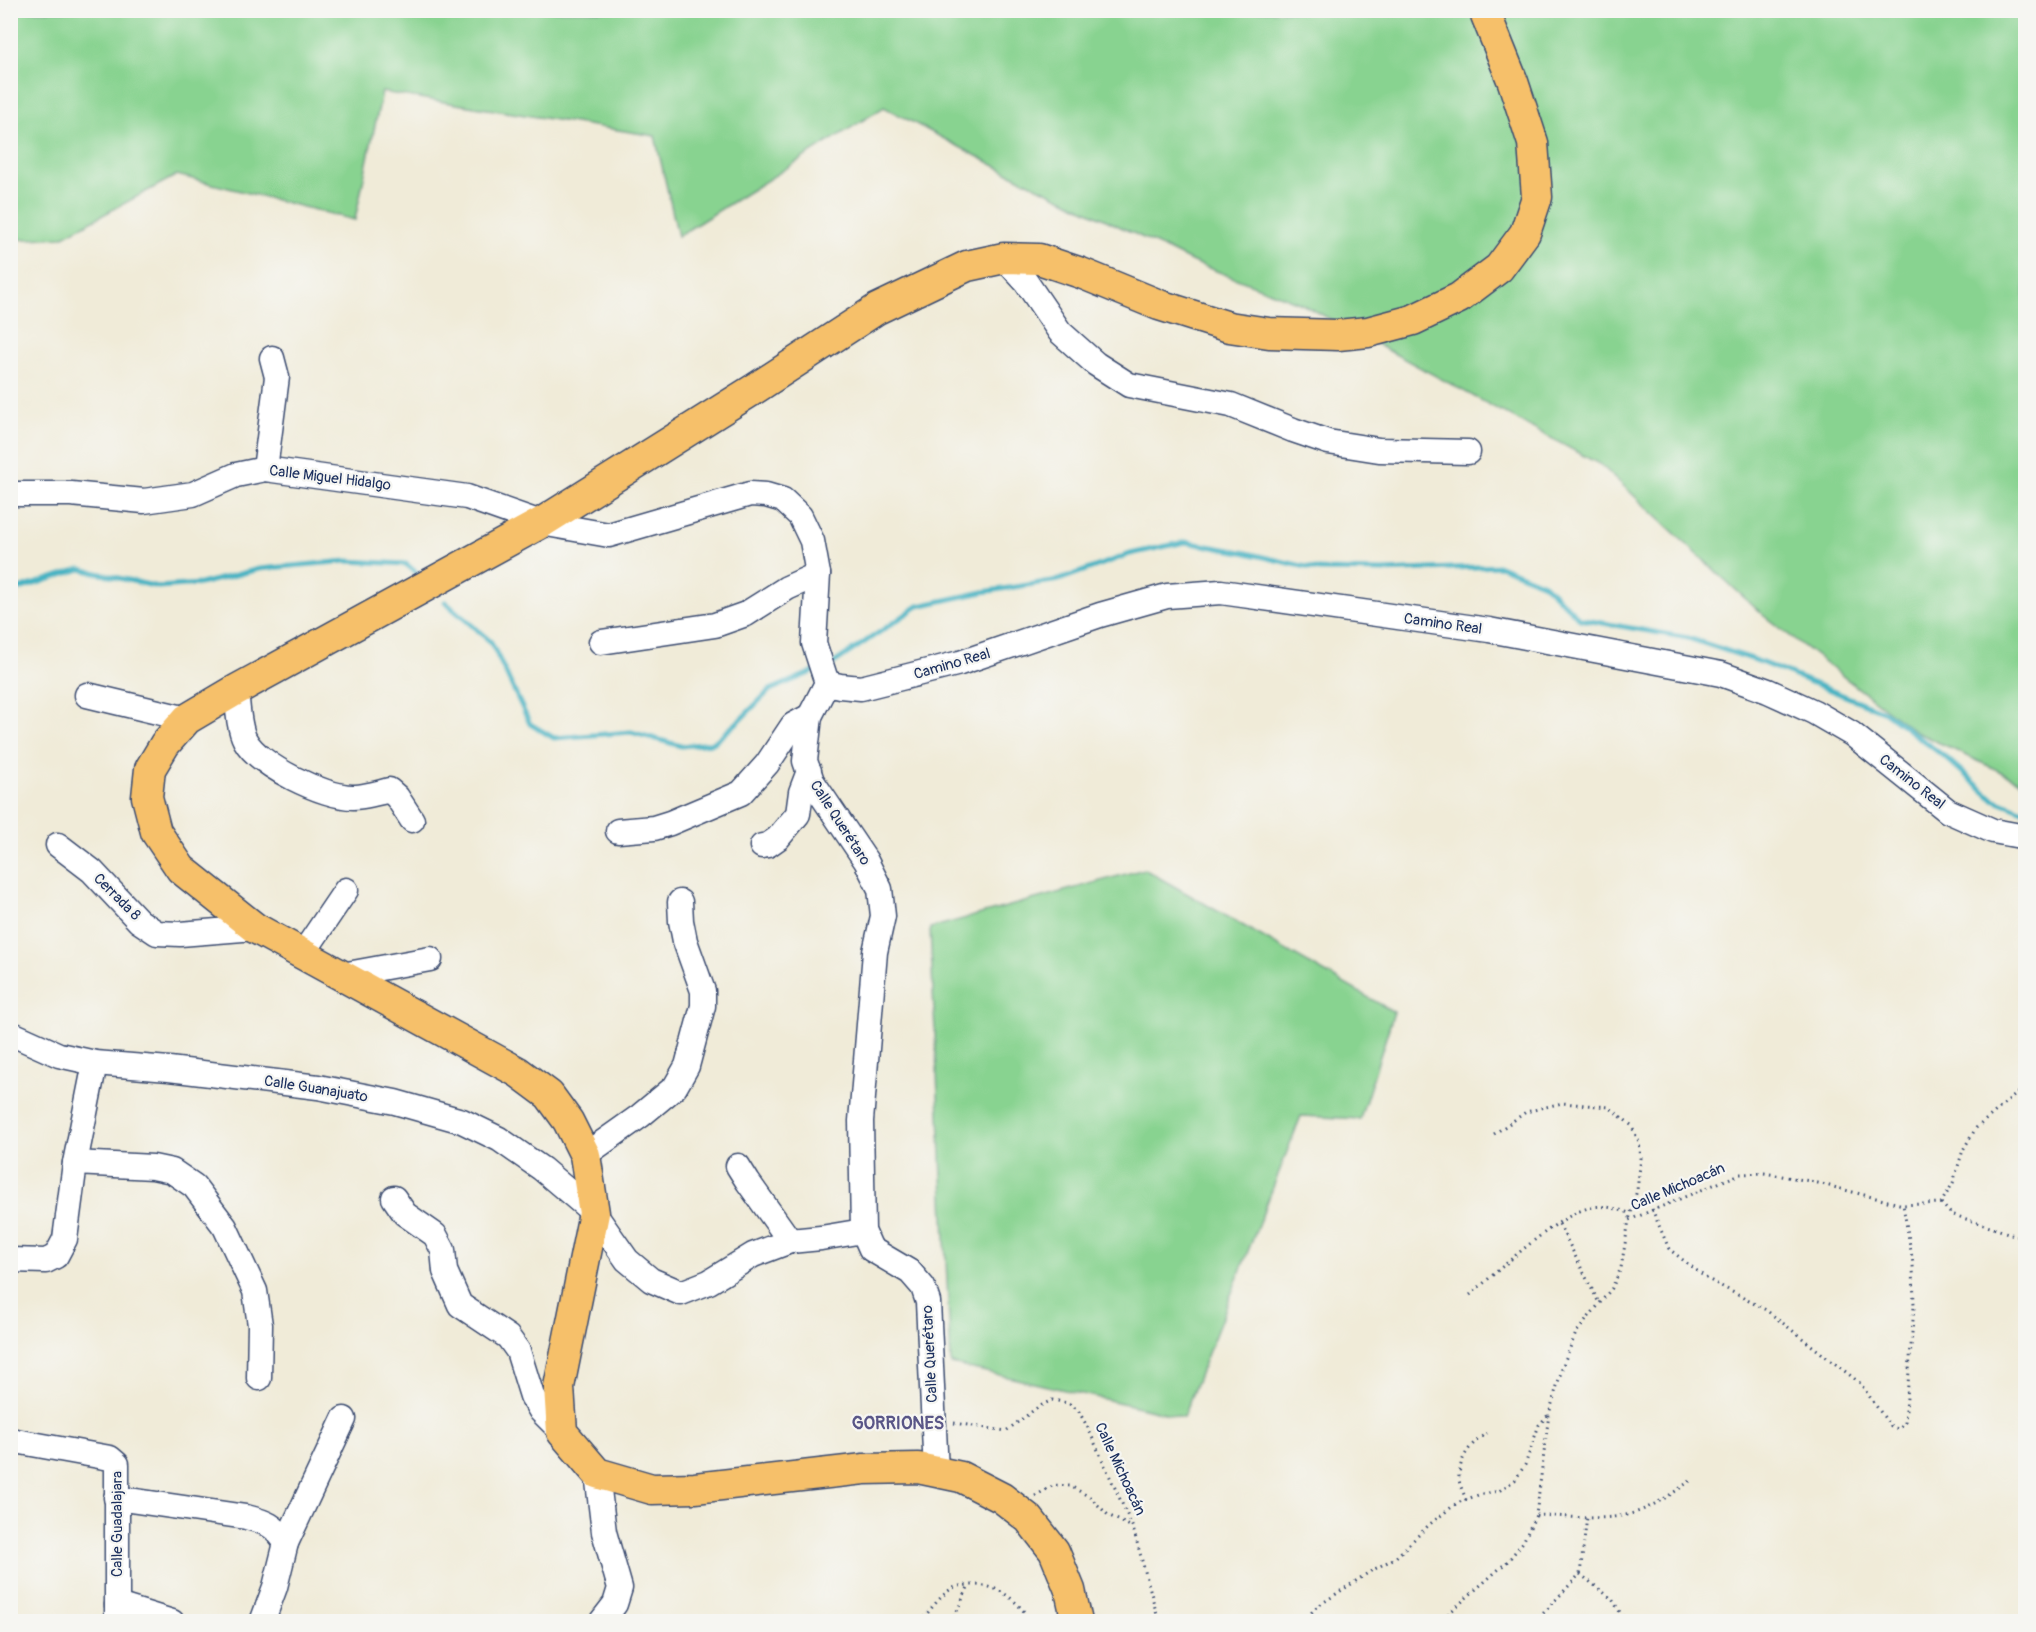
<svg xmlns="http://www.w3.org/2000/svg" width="2036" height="1632" font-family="Pangolin,sans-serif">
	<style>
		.green { fill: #88d390; stroke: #528177; stroke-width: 1.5 }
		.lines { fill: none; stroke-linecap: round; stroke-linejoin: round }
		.stream { stroke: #47b3c3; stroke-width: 5 }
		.minor-casing { stroke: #3b4b70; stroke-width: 27 }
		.major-casing { stroke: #3b4b70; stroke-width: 33 }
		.path { stroke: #3b4b70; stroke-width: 3; stroke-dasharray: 1.5 4.5; stroke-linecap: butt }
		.minor { stroke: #fff; stroke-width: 24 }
		.major { stroke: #f6c06b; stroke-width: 30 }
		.labels { text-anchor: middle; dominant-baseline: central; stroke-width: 4.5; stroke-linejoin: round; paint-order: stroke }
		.street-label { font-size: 15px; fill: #1b2f5e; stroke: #f6f6f2 }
		.quarter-label { font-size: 18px; font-weight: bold; fill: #595687; stroke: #f6f6f2 }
	</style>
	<rect width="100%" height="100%" fill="#f6f6f2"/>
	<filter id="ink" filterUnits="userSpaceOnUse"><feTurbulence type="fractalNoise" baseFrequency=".0167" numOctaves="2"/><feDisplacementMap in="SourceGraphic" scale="12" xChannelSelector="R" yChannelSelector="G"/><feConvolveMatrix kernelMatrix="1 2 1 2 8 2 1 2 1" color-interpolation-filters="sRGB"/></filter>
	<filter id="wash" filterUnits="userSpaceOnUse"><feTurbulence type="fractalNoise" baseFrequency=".008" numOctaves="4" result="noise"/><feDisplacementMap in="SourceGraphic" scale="24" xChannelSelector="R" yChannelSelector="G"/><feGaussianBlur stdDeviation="1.35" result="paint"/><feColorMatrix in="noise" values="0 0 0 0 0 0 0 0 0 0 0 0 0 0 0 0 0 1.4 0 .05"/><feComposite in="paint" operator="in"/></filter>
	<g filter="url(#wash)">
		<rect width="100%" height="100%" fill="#f0ebd8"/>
		<g class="green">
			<path d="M11 11H2025V783L1916 732 1764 616 1601 465 1302 304 1193 262 1007 172 884 107 678 236 655 136 382 92 355 220 177 175 62 237 11 240Z"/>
			<path d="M1144 869 1394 1012 1360 1119 1301 1116 1183 1417 951 1364 930 928Z"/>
		</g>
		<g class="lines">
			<g class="stream">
				<path d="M10 592 80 569 158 587 200 584 259 569 347 561 406 564 419 575"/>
				<path d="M445 602 491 642 530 724 554 738 631 732 681 746 713 743 739 721 770 690 817 670"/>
				<path d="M828 667 918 606 983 592 1059 580 1130 554 1185 542 1242 552 1319 570 1383 571 1500 566 1544 584 1580 619 1688 638 1755 660 1885 712 1945 757 1993 799 2026 812"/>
			</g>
		</g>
	</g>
	<g filter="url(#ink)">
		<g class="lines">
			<g class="minor-casing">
				<g id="minor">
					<path d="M1004 258 1026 282 1060 332 1096 364 1129 385 1231 405 1293 430 1328 442 1379 450 1468 452"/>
					<path d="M265 469 277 377 272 358"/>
					<path d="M10 494H71L144 501 193 494 236 475 265 469 467 497 541 523 609 535 750 494 766 495 783 500 800 516 812 541 818 574 814 643 827 683 810 716 805 761 812 781 866 861 880 889 883 916 875 952 861 1121 863 1231 871 1249 910 1272 923 1287 928 1302 936 1472"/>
					<path d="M601 642 715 625 746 614 787 588 818 574"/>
					<path d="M827 683 840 686 861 688 960 663 1100 615 1167 596 1221 592 1489 630 1721 674 1768 691 1814 712 1852 734 1948 811 1993 831 2026 837"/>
					<path d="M236 690C238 706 238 726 245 740 259 766 324 797 353 797 364 797 378 793 389 790L397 797 412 820"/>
					<path d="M87 695 187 719"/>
					<path d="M618 831 654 828 670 823 741 793 767 764 793 725 810 716"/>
					<path d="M58 845 92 871 139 921 157 933 180 934 255 928"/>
					<path d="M762 846 768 845 778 838 798 814 801 792 809 771"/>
					<path d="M302 955 346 890"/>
					<path d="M342 975 430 959"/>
					<path d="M10 1033 59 1055 95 1063 169 1069 318 1087 395 1102 462 1121 499 1139 542 1169 594 1213 627 1260 651 1280 681 1293 709 1282 753 1255 790 1241 821 1238 863 1231"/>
					<path d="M585 1155 640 1116 675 1087 687 1066 703 1006V991L685 941 681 921 680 902"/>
					<path d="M75 1163 153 1167 172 1171 194 1186 225 1227 255 1291 260 1325 259 1378"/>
					<path d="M738 1166 748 1182 790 1241"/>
					<path d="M394 1198 405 1214 435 1235 443 1250 445 1271 460 1305 508 1337 518 1351 532 1396 541 1411 562 1432"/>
					<path d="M10 1260 46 1261 56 1256 65 1239 75 1163 95 1063"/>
					<path d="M10 1440 110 1458 117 1464V1622"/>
					<path d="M597 1473 604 1532 620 1588 615 1604 601 1622"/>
					<path d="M116 1498 246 1517C266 1522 275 1525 286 1543"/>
					<path d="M117 1605 172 1622"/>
					<path d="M262 1622 275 1587 286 1543 344 1419"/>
				</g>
			</g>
			<g class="major-casing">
				<path id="major" d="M1077 1622 1070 1590 1054 1551 1029 1519 1002 1498 961 1477 918 1468 864 1469 695 1488 652 1489 597 1473 562 1432 559 1387 594 1213 585 1155 568 1121 549 1095 518 1072 255 928 181 869 156 832 147 797 150 769 165 744 187 719 236 690 541 523 756 388 877 309 967 266 1004 258 1039 259 1081 273 1159 305 1229 327 1269 333 1338 335 1368 332 1413 320 1459 298 1499 268 1525 233 1537 197 1533 143 1513 82 1484 10"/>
			</g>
			<g class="path">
				<path d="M1494 1134 1526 1112 1562 1103 1609 1107 1631 1125 1639 1142 1641 1158 1637 1190 1629 1220"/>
				<path d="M1941 1203 1951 1214 2026 1239"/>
				<path d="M1652 1209 1669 1249 1706 1278 1766 1310 1860 1383 1891 1427 1899 1429 1905 1423 1914 1307 1913 1263 1903 1205"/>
				<path d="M1559 1224 1599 1303"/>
				<path d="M1470 1295C1497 1272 1560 1212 1593 1207 1606 1205 1617 1209 1629 1213"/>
				<path d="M954 1423 1006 1431 1038 1407 1052 1400 1068 1403 1078 1410 1088 1428 1133 1528 1159 1622"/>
				<path d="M1035 1496 1054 1485 1070 1486 1090 1497 1108 1515 1132 1527"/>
				<path d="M1466 1500C1464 1493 1458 1483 1459 1476 1460 1457 1471 1443 1487 1433"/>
				<path d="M1536 1515C1567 1516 1603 1522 1634 1513 1655 1506 1673 1493 1690 1481"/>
				<path d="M1580 1574 1612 1599 1626 1622"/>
				<path d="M920 1622C930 1611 940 1595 953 1588 959 1585 969 1585 976 1585 1001 1586 1017 1601 1032 1622"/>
				<path d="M952 1622 969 1585"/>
				<path d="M1304 1622 1315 1608 1371 1571 1395 1558 1430 1524 1457 1503 1478 1495 1499 1491 1515 1480 1525 1465 1539 1425 1549 1414"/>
				<path d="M1439 1622 1508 1561 1523 1542 1536 1515 1549 1414 1563 1365 1576 1333 1612 1288 1621 1268 1629 1220 1740 1174 1764 1173 1810 1181 1903 1205 1941 1203 1953 1183 1963 1150 1976 1128 2026 1086"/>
				<path d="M1535 1622 1580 1574 1587 1517"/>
			</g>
			<use href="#minor" class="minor"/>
			<use href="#major" class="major"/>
		</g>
	</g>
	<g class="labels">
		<g class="street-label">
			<text transform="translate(330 478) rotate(7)">Calle Miguel Hidalgo</text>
			<text transform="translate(1443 624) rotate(8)">Camino Real</text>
			<text transform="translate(952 664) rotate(-16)">Camino Real</text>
			<text transform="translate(1912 782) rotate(38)">Camino Real</text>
			<text transform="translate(840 823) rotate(57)">Calle Querétaro</text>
			<text transform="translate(117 897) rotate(45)">Cerrada 8</text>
			<text transform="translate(316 1089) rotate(9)">Calle Guanajuato</text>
			<text transform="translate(1678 1187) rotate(-23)">Calle Michoacán</text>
			<text transform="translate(930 1354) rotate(-93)">Calle Querétaro</text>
			<text transform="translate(1120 1469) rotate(65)">Calle Michoacán</text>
			<text transform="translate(117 1524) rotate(-90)">Calle Guadalajara</text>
		</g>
		<g class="quarter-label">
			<text x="898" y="1423">GORRIONES</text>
		</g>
	</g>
	<rect width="2036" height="1632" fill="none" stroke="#f6f6f2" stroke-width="36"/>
</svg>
